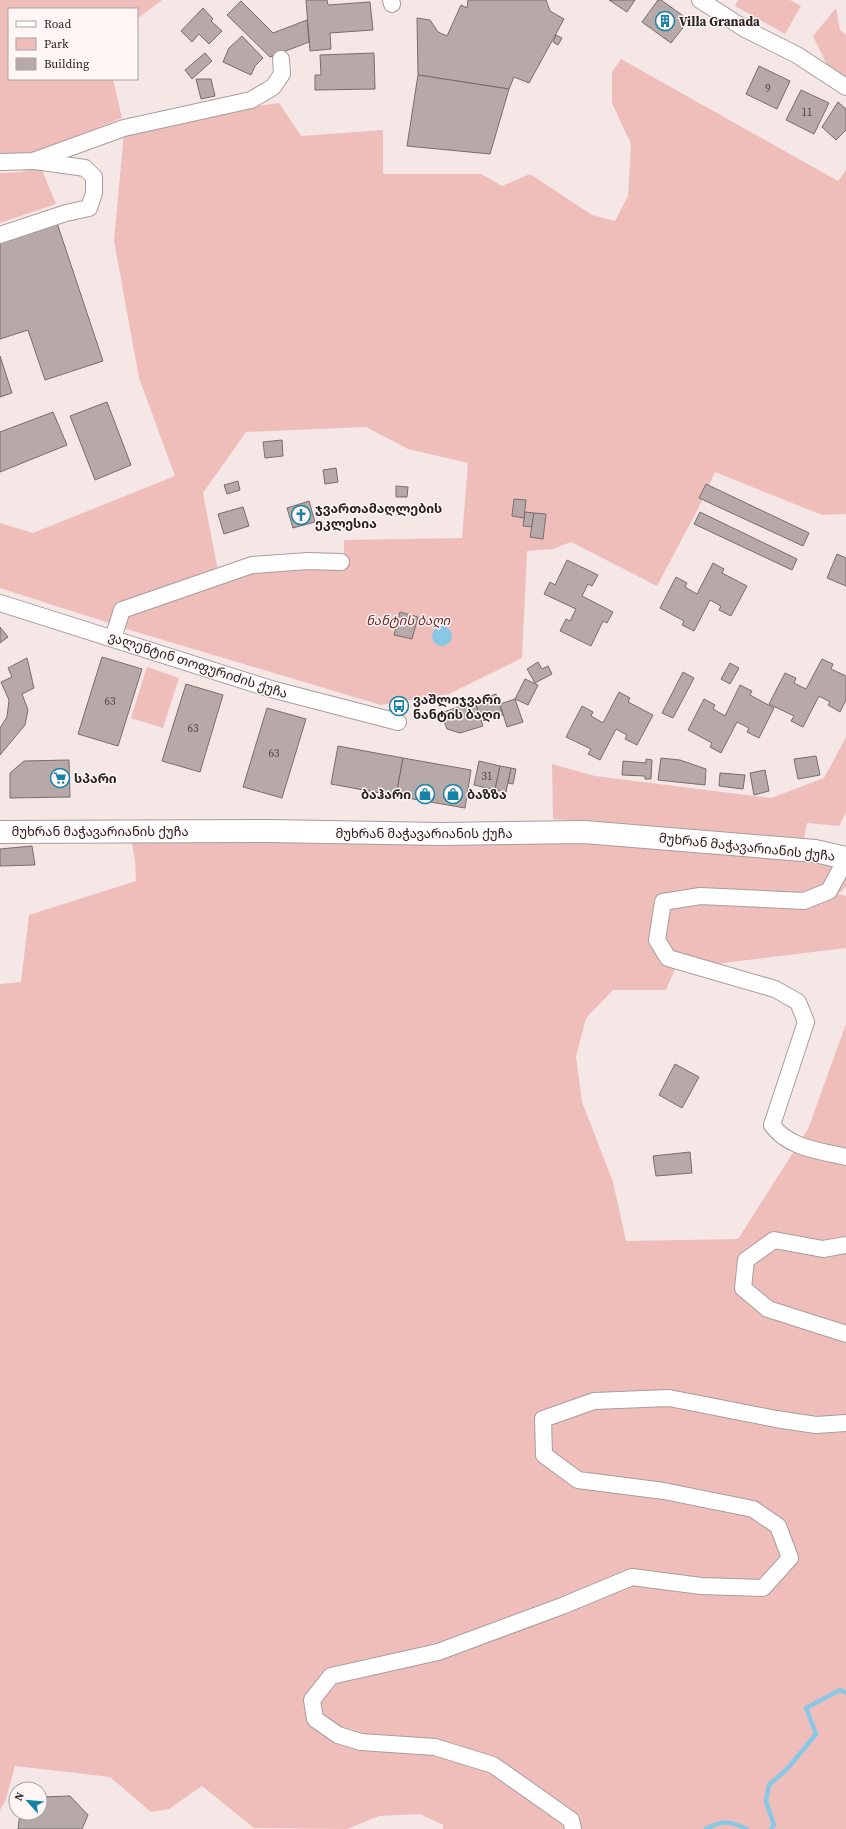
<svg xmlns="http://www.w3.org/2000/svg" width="846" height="1829" font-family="'Source Serif 4','Noto Sans Georgian',serif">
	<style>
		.green { fill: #efbeba }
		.water { fill: #89c8e5 }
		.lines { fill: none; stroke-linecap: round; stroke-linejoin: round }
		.stream { stroke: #89c8e5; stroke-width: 4.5 }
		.building { fill: #b6a9a8; stroke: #796d6c }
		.street-casing { stroke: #a99c9b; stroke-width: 18 }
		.secondary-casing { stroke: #a99c9b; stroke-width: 24 }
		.street { stroke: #fff; stroke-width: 16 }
		.secondary { stroke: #fff; stroke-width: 22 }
		.labels { text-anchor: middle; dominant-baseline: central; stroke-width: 3; stroke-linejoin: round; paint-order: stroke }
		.number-label { font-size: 11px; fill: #4c4444 }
		.poi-label { font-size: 13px; font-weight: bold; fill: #282322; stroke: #fff6f5; text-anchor: start }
		.park-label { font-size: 13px; font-style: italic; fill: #6a1f21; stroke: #fff6f5 }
		.street-label { font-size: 13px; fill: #282322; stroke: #fff6f5 }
	</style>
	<rect width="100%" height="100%" fill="#f5e7e6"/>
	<g class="green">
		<path d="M0 0H162L137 19V9H9V79H113L122 118 38 152 0 156Z"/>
		<path d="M738 0H790L801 6 785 34 735 6Z"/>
		<path d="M836 8 840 30 846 35V78L828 67 813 36Z"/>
		<path d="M621 59 838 181 846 170V514L822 515 715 472 698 509 657 586 571 542 553 549 527 551 522 658 449 694 381 705 120 627 125 611 251 570 344 568V540L462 538 468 463 408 449 366 427 246 432 203 493 218 571 116 606 112 624 0 588V523L33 533 175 476 139 378 114 241 124 132 228 110 279 103 301 136 383 130V174H481L502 186 530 174 592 215 615 221 628 196 631 144 612 103V72Z"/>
		<path d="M40 165 56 204 0 223V173L21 172Z"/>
		<path d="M147 667 179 678 163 728 131 718Z"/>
		<path d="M846 737V812L839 826 807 823 804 839 553 819 552 764 595 776 771 798 824 778Z"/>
		<path d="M407 833 846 858V887L838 894 846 896V948L675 969 666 990H613L586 1018 576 1057 582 1102 613 1182 626 1241 738 1239 808 1129 846 1024V1829H443V1825L420 1814 379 1816 347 1829 254 1828 202 1786 169 1809 151 1812 110 1777 15 1766 5 1802 0 1810V984L21 982 29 915 136 881 135 860 131 839Z"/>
	</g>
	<circle class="water" cx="442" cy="636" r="10"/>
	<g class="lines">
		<g class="stream">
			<path d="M706 1829C723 1820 730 1821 747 1829"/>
			<path d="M771 1829 774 1825 766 1801 769 1785 788 1768 816 1734 806 1708 840 1690 846 1693"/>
		</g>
	</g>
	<g class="building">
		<path d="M306 0H327L328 5 370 2 373 30 330 33 331 49 310 51Z"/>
		<path d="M468 0H546L550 11 564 19 529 83 514 77 509 89 418 75 417 18 430 20 438 32 447 36 461 5 467 8Z"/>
		<path d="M609 0H635L627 12Z"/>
		<path d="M658 0H661L689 20 671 43 642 22Z"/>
		<path d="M241 1 273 33 307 20 309 42 270 57 227 15Z"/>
		<path d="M203 8 213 19 211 21 222 31 209 44 199 34 192 42 181 31Z"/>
		<path d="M556 35 562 38 558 45 553 42Z"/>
		<path d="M242 36 263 58 255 66 251 75 223 62 229 48Z"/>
		<path d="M205 53 212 61 192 79 185 70Z"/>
		<path d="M374 53 375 89 315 90V75H321L320 55Z"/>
		<path d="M759 66 790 81 777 109 746 94Z"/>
		<path d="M418 75 509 89 490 154 407 146Z"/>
		<path d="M196 79H211L215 96 201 99Z"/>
		<path d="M801 90 829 103 814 134 786 120Z"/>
		<path d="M838 102 846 109V130L836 140 822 127Z"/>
		<path d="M57 223 103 361 45 380 28 330 0 339V242Z"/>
		<path d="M0 356 12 393 0 397Z"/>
		<path d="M107 402 131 465 95 480 70 416Z"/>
		<path d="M53 412 67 445 0 472V432Z"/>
		<path d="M282 440 283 456 265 458 263 442Z"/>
		<path d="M336 468 338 482 325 484 323 470Z"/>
		<path d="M238 481 240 490 227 494 224 485Z"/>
		<path d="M706 484 809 533 803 546 699 498Z"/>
		<path d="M396 486 408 487 407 497H396Z"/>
		<path d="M514 499 526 500 524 518 512 516Z"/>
		<path d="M309 501 315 522 293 528 287 508Z"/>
		<path d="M243 507 249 526 224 534 218 514Z"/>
		<path d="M525 512 534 513 532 527 523 526Z"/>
		<path d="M700 512 797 559 792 570 694 524Z"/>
		<path d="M534 513 546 514 543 539 530 537Z"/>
		<path d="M837 554 846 558V586L827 578Z"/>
		<path d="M567 560 598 575 592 586 588 584 582 596 613 612 607 623 603 621 591 646 560 631 566 619 570 621 576 609 544 594 550 582 555 585Z"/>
		<path d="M713 563 724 569 722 573 747 586 731 616 719 610 721 606 710 600 694 631 682 625 684 621 660 608 676 577 687 583 685 587 697 594Z"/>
		<path d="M400 612 418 617 412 639 394 635Z"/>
		<path d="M0 627 8 637 0 643Z"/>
		<path d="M102 657 142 669 118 746 78 734Z"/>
		<path d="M27 658 34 688 22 694 28 710 25 725 0 755V728L7 717 9 700 1 682 12 677 8 668Z"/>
		<path d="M822 659 833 664 831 669 846 676V700L840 712 828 705 830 702 819 696 803 727 791 721 794 716 769 704 785 673 796 678 794 683 806 689Z"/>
		<path d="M538 662 542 669 548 666 552 674 535 683 527 669Z"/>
		<path d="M730 663 739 668 730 684 721 679Z"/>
		<path d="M683 672 694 678 673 718 662 713Z"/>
		<path d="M525 679 538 685 528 705 515 699Z"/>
		<path d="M186 684 223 695 200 772 162 761Z"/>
		<path d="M740 685 752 691 750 695 774 708 759 738 747 732 749 728 737 722 721 753 710 747 712 743 688 730 704 699 715 705 713 709 725 716Z"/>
		<path d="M619 692 630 698 628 702 653 715 637 745 625 739 627 735 616 729 600 760 588 754 591 749 566 737 582 706 593 712 591 716 603 723Z"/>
		<path d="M496 694 503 715 489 719 487 711 479 714 475 701Z"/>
		<path d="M515 699 523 722 507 727 500 704Z"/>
		<path d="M475 701 483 726 460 733 447 729 441 713Z"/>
		<path d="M267 708 306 719 282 798 243 787Z"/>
		<path d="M338 746 403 758 396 796 331 784Z"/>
		<path d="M816 756 820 775 798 779 794 759Z"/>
		<path d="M403 758 471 770 465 808 396 796Z"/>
		<path d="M661 758 680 760 706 769 705 785 658 780Z"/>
		<path d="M646 759 652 760 651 779H645V776L622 775 623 761 646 763Z"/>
		<path d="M69 760 70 797 10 798V773L24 761Z"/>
		<path d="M479 761 500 766 495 790 474 785Z"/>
		<path d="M500 766 511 768 506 792 495 790Z"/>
		<path d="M511 768 516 769 513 784 508 783Z"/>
		<path d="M765 770 769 791 754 795 750 773Z"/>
		<path d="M720 773 745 775 743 789 719 786Z"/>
		<path d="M32 846 35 865 0 866V849Z"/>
		<path d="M675 1064 699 1077 682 1108 659 1095Z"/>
		<path d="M690 1152 692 1173 656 1176 653 1156Z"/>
		<path d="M70 1796 88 1815 82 1829H18L20 1813H40V1797Z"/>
	</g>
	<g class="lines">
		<g class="street-casing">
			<g id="street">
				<path d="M391 0 392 4"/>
				<path d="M700 0 745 29 797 55 846 87"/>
				<path d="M0 162 33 161 124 128 251 100 273 87 282 74 281 59"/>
				<path d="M0 235 66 213 89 208 94 193V177L85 168 35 161"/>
				<path d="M0 603 271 689 398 722"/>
				<path d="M113 638 122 610 252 565 308 561 341 562"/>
				<path d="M846 859 829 891 804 901 700 896 663 902 657 940 668 958 775 989 798 1002 806 1022 772 1125C788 1148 821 1151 846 1157"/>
				<path d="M846 1245 823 1249 774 1240 746 1260 743 1288 768 1309 846 1334"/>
				<path d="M573 1829 571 1820 493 1765 435 1747 361 1742 338 1735 315 1719 312 1700 331 1676 438 1652 562 1606 632 1577 701 1586 763 1588 790 1558 778 1526 753 1509 664 1491 578 1480 544 1455 543 1419 594 1401 669 1398 776 1419 816 1425 846 1423"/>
			</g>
		</g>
		<g class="secondary-casing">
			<path id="secondary" d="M0 832 269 831 441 834 584 832 815 851 846 858"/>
		</g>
		<use href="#street" class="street"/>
		<use href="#secondary" class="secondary"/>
	</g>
	<defs>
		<g id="building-ring" transform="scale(1)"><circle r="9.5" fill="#fff6f5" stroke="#1483aa" stroke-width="1.5"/><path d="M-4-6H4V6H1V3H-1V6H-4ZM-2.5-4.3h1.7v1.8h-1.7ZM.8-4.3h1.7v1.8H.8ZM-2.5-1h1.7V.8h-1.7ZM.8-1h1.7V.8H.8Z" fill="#1483aa"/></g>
		<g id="church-ring" transform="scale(1)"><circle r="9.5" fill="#fff6f5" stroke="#1483aa" stroke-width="1.5"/><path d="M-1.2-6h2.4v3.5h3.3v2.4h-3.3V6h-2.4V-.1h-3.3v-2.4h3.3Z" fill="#1483aa"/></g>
		<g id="bus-ring" transform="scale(1)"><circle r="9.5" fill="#fff6f5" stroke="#1483aa" stroke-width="1.5"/><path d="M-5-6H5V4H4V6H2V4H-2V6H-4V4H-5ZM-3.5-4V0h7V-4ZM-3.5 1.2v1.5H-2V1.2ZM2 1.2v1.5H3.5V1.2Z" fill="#1483aa"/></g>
		<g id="supermarket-ring" transform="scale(1)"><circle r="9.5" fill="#fff6f5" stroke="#1483aa" stroke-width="1.5"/><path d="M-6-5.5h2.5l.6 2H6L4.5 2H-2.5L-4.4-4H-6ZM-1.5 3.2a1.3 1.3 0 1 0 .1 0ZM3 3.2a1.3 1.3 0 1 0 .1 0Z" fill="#1483aa"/></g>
		<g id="shop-ring" transform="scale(1)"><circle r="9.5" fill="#fff6f5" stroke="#1483aa" stroke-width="1.5"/><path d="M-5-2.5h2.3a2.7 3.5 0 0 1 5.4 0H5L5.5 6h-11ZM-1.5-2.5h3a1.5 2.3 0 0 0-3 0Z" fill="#1483aa"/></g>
	</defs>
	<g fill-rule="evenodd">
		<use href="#building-ring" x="665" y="21"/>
		<use href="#church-ring" x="301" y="515"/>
		<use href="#bus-ring" x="399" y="706"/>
		<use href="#supermarket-ring" x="60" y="778"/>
		<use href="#shop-ring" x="425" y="794"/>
		<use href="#shop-ring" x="453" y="794"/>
	</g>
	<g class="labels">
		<g class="number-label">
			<text x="768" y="88">9</text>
			<text x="807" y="112">11</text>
			<text x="110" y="701">63</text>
			<text x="193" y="728">63</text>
			<text x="274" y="753">63</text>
			<text x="487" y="776">31</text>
		</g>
		<g class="poi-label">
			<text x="679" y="21">Villa Granada</text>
			<text x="315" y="508">ჯვართამაღლების<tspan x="315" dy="15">ეკლესია</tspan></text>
			<text x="413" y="699">ვაშლიჯვარი<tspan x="413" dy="15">ნანტის ბაღი</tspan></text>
			<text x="74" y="778">სპარი</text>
			<text x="411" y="794" text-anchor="end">ბაჰარი</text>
			<text x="467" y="794">ბაზზა</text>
		</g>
		<g class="park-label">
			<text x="408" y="620">ნანტის ბაღი</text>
		</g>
		<g class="street-label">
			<text transform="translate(198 665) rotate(18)">ვალენტინ თოფურიძის ქუჩა</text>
			<text x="100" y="831">მუხრან მაჭავარიანის ქუჩა</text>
			<text x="424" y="833">მუხრან მაჭავარიანის ქუჩა</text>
			<text transform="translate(747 847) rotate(6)">მუხრან მაჭავარიანის ქუჩა</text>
		</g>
	</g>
	<rect x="8" y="8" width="130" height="72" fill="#fff6f5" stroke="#a9a2a1"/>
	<rect x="16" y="21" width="20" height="6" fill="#ffffff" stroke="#a9a2a1"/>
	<text x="44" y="28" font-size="12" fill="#282322">Road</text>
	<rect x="16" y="38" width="20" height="12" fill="#efbeba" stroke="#a9a2a1"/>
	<text x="44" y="48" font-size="12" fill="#282322">Park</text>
	<rect x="16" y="58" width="20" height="12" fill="#b6a9a8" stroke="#a9a2a1"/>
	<text x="44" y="68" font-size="12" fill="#282322">Building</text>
	<g transform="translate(28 1801) rotate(297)"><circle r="19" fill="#fff6f5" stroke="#a9a2a1"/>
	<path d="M0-3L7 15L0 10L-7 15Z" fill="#1483aa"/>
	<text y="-6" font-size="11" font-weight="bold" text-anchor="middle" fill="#282322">N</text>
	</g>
</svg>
